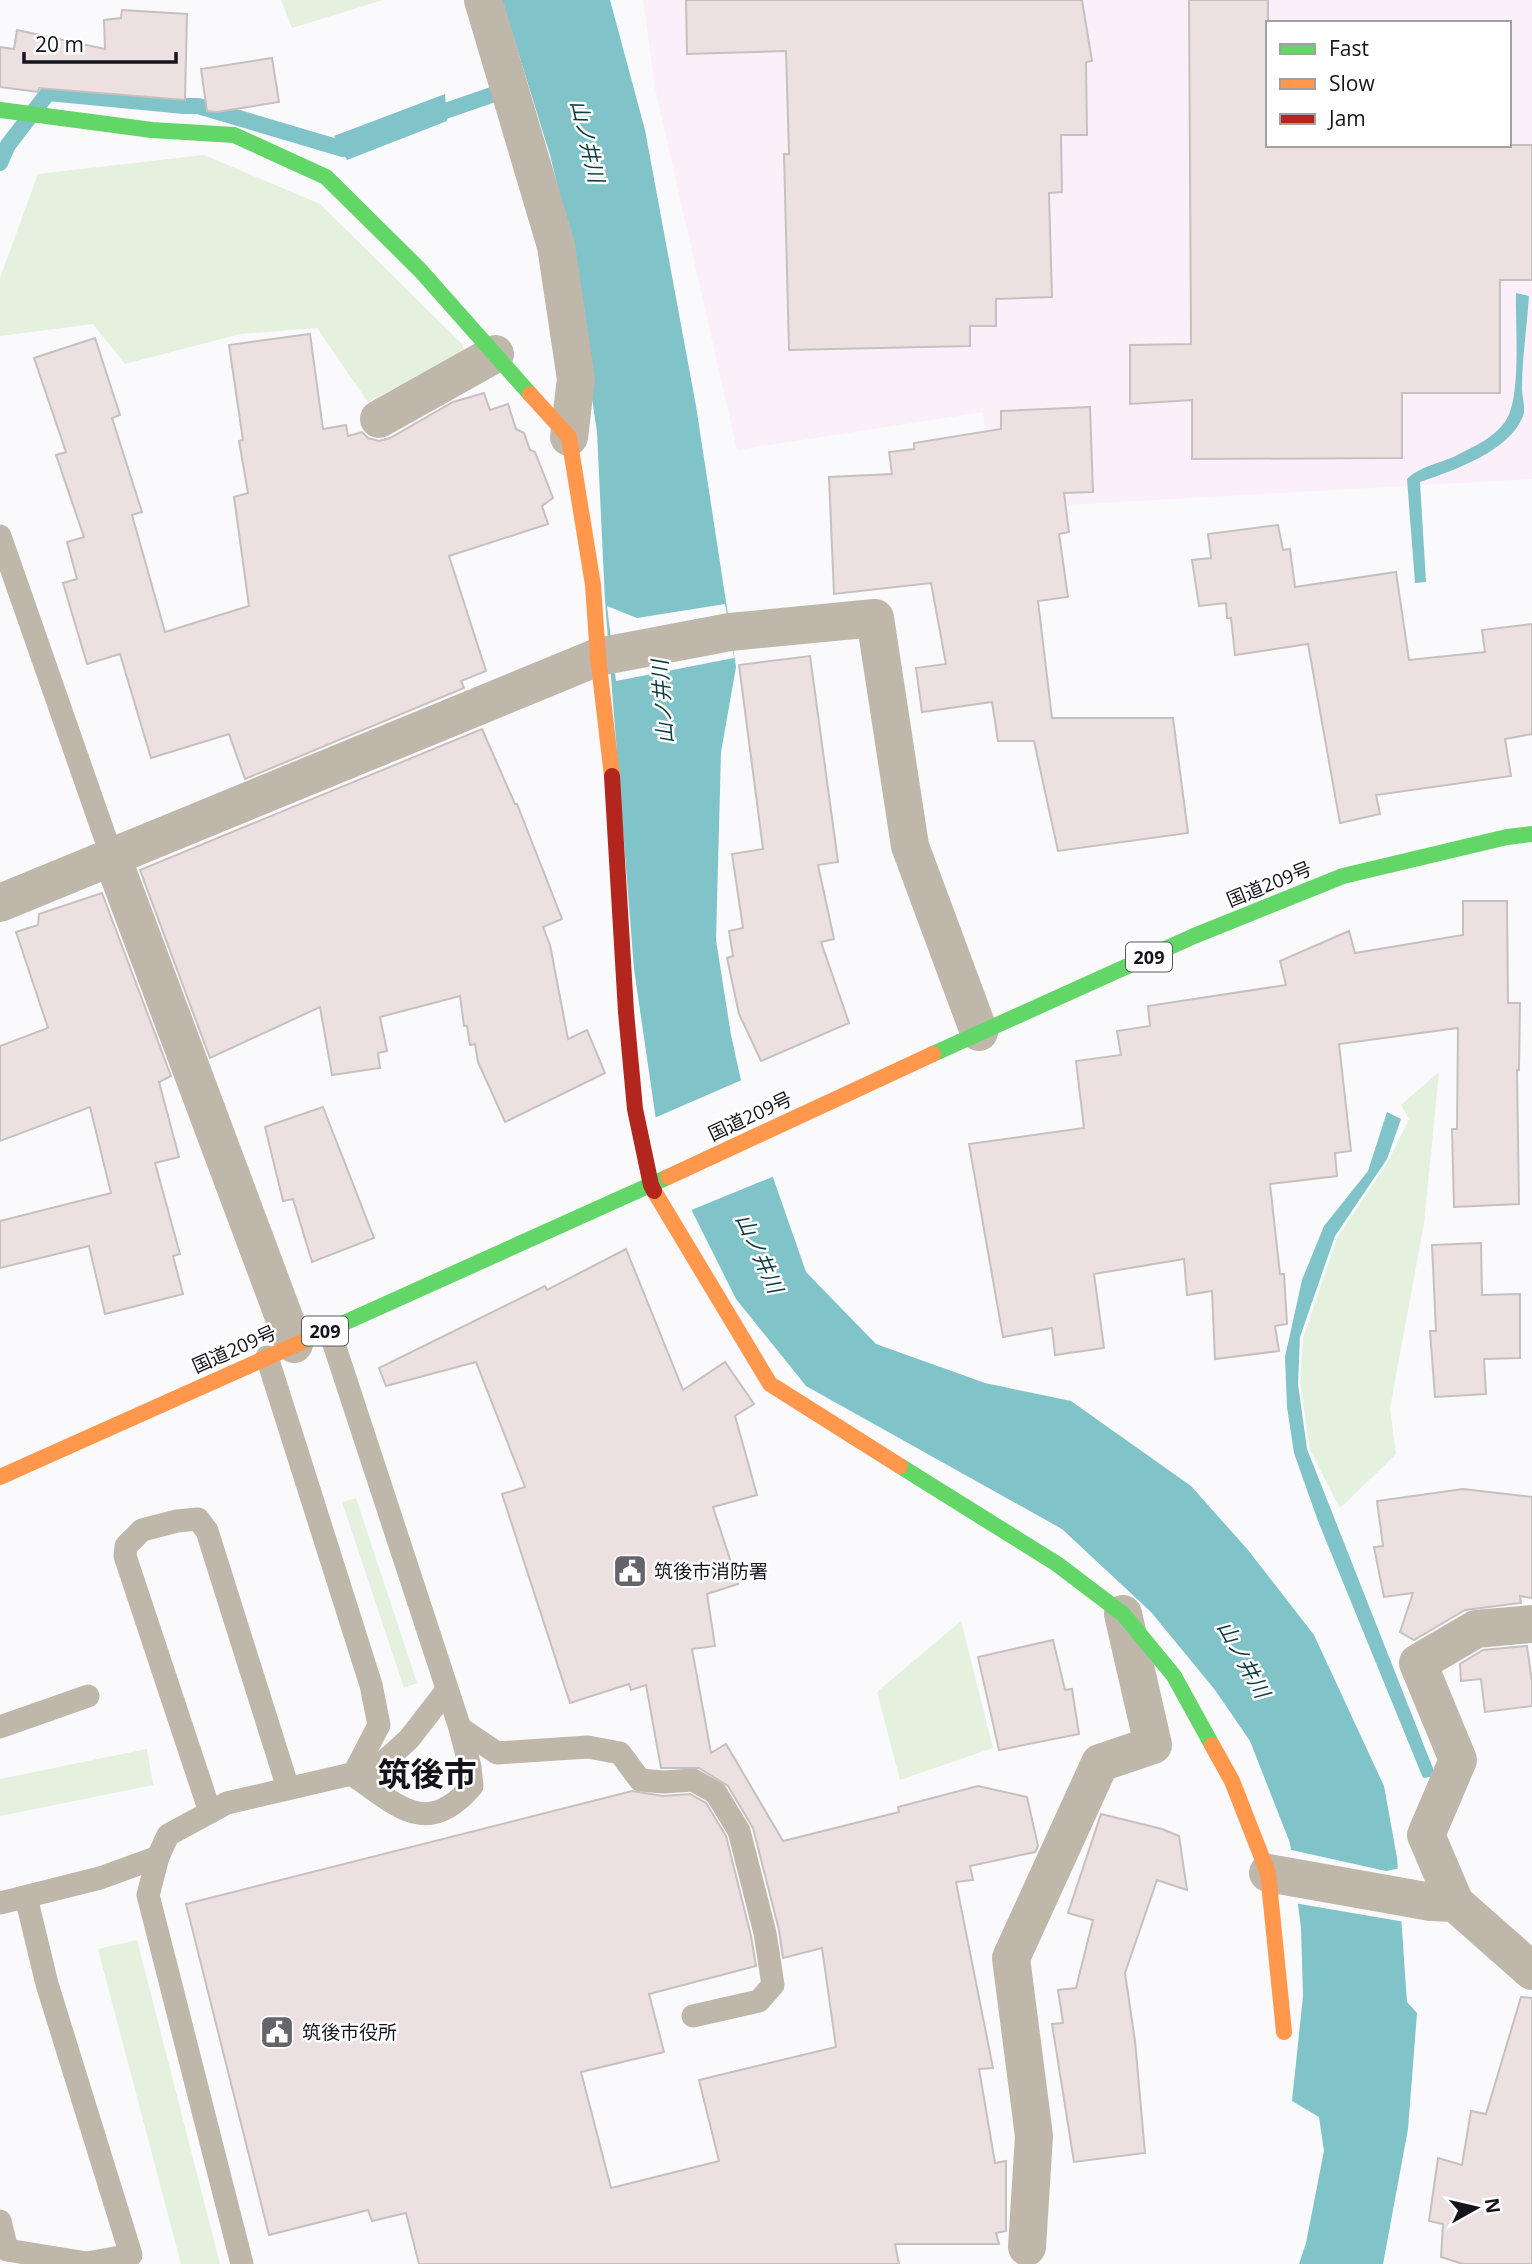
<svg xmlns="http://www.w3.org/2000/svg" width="1532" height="2264" font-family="'Open Sans','Noto Sans JP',sans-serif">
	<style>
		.industrial { fill: #fbf0f9; fill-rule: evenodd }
		.green { fill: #e4f1de }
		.water { fill: #80c3c9 }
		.pier { fill: #faf9fc }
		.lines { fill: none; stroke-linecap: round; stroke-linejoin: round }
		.stream { stroke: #80c3c9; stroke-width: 16 }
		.building { fill: #ede0e0; stroke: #c6c0c1; stroke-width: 2 }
		.lane { stroke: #bfb7aa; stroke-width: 23 }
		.street { stroke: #bfb7aa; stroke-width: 38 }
		.fast { stroke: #63d668; stroke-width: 16 }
		.slow { stroke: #ff974d; stroke-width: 16 }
		.jam { stroke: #b3261e; stroke-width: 16 }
		.labels { text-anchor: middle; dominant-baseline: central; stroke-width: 5; stroke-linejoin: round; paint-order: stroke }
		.shield { fill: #fff; stroke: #5b5a60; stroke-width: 2 }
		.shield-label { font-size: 18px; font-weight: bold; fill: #15131c }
		.street-label { font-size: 19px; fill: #15131c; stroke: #fff }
		.poi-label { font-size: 19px; fill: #15131c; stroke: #fff; text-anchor: start }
		.water-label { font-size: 21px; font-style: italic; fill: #0f3d40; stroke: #fff }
		.town-label { font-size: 33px; font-weight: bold; fill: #15131c; stroke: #fff }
	</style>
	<rect width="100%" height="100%" fill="#faf9fc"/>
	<path class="industrial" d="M643 0H1532V479L994 509 983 412 737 450 655 88ZM1268 23H1509V145H1268Z"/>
	<g class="green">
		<path d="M281 0H383L292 28Z"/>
		<path d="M204 155 320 204 462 344 465 352 368 402 317 328 240 334 125 364 93 324 0 336V278L38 174Z"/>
		<path d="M1439 1072 1424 1223 1390 1408 1396 1454 1340 1508 1310 1450 1300 1384 1303 1338 1337 1238 1388 1162 1409 1119 1401 1105Z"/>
		<path d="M356 1498 417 1683 404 1688 342 1502Z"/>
		<path d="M961 1621 993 1748 900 1780 877 1692Z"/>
		<path d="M147 1749 153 1785 0 1816V1779Z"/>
		<path d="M137 1940 220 2264H181L98 1949Z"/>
	</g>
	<g class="water">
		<path d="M502 0H610L645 130 696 406 736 667 721 752 716 940 731 1035 744 1094 806 1272 876 1344 985 1383 1071 1401 1191 1486 1248 1550 1314 1635 1384 1786 1397 1858 1407 2002 1417 2013 1408 2129 1383 2264H1299L1306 2243 1324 2151 1319 2117 1292 2101 1303 1996 1301 1928 1290 1843 1250 1741 1215 1690 1151 1612 1062 1529 806 1386 736 1299 689 1205 656 1120 634 969 605 601 597 432 565 217 550 155Z"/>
		<path d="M445 94 447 121 347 160 334 136Z"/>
		<path d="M1516 293 1529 296C1527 327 1522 358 1522 389 1522 397 1526 408 1523 416 1509 452 1454 470 1420 482L1426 582 1415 583 1407 479C1421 465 1444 463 1461 453 1477 445 1494 437 1505 422 1522 399 1515 323 1516 293Z"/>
		<path d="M1387 1112 1401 1119 1387 1159 1335 1236 1300 1337 1298 1384 1307 1449 1436 1776 1423 1778 1318 1521 1294 1453 1287 1407 1285 1357 1302 1280 1324 1226 1368 1171Z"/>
	</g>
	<g class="pier">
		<path d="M725 604 734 658 616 681 607 606 637 618Z"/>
		<path d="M744 1079 777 1175 689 1211 652 1119Z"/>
		<path d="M1287 1849 1386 1871 1401 1868 1405 1922 1294 1903Z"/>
	</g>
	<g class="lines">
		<g class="stream">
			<path d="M428 117 509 89"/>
			<path d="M0 163 8 145 48 93 184 106H198L343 149 361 143"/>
		</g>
	</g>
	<g class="building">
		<path d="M686 0H1082L1092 61 1086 62 1087 135H1061L1062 192 1049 193 1052 297 996 299V326H970V346L789 350 784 154H789L786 51 687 54Z"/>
		<path d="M1189 0H1268V145H1532V280H1500V393H1402V458L1192 459V400L1130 404V345L1191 344Z"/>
		<path d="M122 10 187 14 185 100 39 88 38 92 0 87V47L14 49 17 30 105 49 104 20 121 18Z"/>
		<path d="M272 58 279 102 217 112 207 111 201 69Z"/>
		<path d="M310 334 323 429 346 425 348 436 362 432 368 438 379 441 390 438 453 402 484 393 490 410 508 404 516 429 524 433 530 450 535 452 553 498 542 506 548 524 449 556 486 671 461 681 464 688 245 779 229 734 151 758 120 654 87 664 63 583 77 579 67 542 84 537 56 455 66 452 34 358 95 338 120 415 112 418 142 512 132 515 165 632 249 606 234 497 248 493 239 441 243 440 229 345Z"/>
		<path d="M1090 407 1093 492 1064 493 1069 532 1059 534 1068 597 1038 601 1052 718H1173L1188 833 1058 851 1034 741H998L992 702 922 712 916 668 946 664 931 583 834 594 829 477 892 474 889 452 914 449V443L1001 429V411Z"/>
		<path d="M1278 525 1283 550 1290 549 1295 587 1396 572 1409 660 1485 652 1482 630 1532 624V734L1505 739 1511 776 1376 795 1380 814 1340 823 1308 644 1235 655 1231 618H1227L1226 603 1199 606 1192 560 1211 558 1208 534Z"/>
		<path d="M810 656 838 862 818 865 834 939 821 942 849 1023 761 1061 739 1014 727 958 733 956 729 931 743 928 732 854 763 849 739 665Z"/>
		<path d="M482 729 515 804H517L562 919 543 927 550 945 568 1039 587 1030 605 1073 505 1122 478 1062 475 1044 470 1045 467 1026H464L460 996 380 1017 387 1051 378 1053 380 1068 332 1075 320 1007 210 1058 140 870Z"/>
		<path d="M102 893 171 1076 159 1082 179 1157 155 1163 180 1254 173 1256 183 1294 105 1314 89 1246 0 1268V1221L111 1193 90 1107 0 1141V1046L48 1028 16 932 38 925 39 914Z"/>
		<path d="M1463 901H1507L1508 1003H1520L1519 1070H1517L1519 1204 1454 1207 1452 1129H1457L1458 1028 1339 1044 1351 1151 1335 1153 1337 1176 1270 1184 1280 1274H1284L1287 1324 1275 1326 1279 1351 1215 1359 1212 1291 1187 1295 1184 1259 1094 1274 1104 1348 1055 1355 1052 1328 1003 1337 969 1144 1084 1128 1076 1061 1121 1055 1117 1031 1150 1026 1148 1006 1286 985 1280 961 1349 931 1355 953 1463 935Z"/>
		<path d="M323 1107 374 1238 312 1262 293 1199 283 1201 265 1127Z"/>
		<path d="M1481 1243 1482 1295 1520 1294V1358L1484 1359 1486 1394 1435 1397 1430 1331H1436L1432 1245Z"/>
		<path d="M626 1249 683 1390 725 1362 754 1404 735 1416 757 1495 713 1507 738 1584 707 1594 715 1646 692 1649 711 1753 726 1744 783 1841 899 1812 898 1807 978 1786 1027 1797 1038 1846 1035 1852 970 1866 973 1880 956 1882 993 2068 979 2069 995 2163 1006 2161V2231L996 2233 999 2244H895L899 2264H419L406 2213 372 2221 368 2210 269 2235 186 1904 632 1791 663 1796 690 1794 706 1803 726 1836 751 1936 756 1966 649 1994 664 2052 581 2072 611 2188 719 2161 699 2080 836 2047 822 1948 783 1958 779 1930 753 1828 728 1786 699 1768H661L646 1685 631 1690 629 1684 570 1703 502 1494 525 1487 476 1362 386 1386 379 1368 545 1286 547 1290Z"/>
		<path d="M1463 1489 1532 1497V1598L1520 1596 1521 1603 1465 1610 1414 1640 1400 1632 1413 1593 1384 1597 1374 1547 1383 1546 1377 1501Z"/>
		<path d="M1053 1640 1065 1690 1072 1689 1079 1734 999 1750 978 1657Z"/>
		<path d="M1527 1646 1532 1682V1706L1485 1712 1481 1679 1461 1681 1460 1664 1483 1650Z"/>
		<path d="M1101 1814 1162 1829 1179 1836 1187 1890 1157 1880 1125 1973 1135 2041 1145 2153 1074 2162 1052 2024 1063 2023 1058 1990 1076 1988 1093 1920 1068 1913Z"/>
		<path d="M1521 1997 1532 1998V2264H1463L1441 2257 1443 2224 1429 2221 1438 2158 1462 2165 1471 2111 1486 2114Z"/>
	</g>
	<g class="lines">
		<g class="lane">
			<path d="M0 536 112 857"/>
			<path d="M329 1329 460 1728 470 1767 472 1786C427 1839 397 1805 353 1775"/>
			<path d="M267 1357 371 1685 379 1725 353 1775"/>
			<path d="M0 1727 88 1696"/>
			<path d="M460 1728 497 1753 588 1747 620 1753 640 1780 664 1782 693 1780 716 1793 739 1831 765 1933 773 1985 759 2001 693 2016"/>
			<path d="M210 1812 125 1556 126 1546 142 1530 177 1521 198 1519 207 1531 288 1788"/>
			<path d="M158 1857 148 1895 242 2264"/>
			<path d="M0 1903 100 1878 158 1857 168 1835 227 1803 377 1768 409 1739 447 1690"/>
			<path d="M0 2221 7 2250 87 2263 131 2255 47 1984 26 1897"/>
		</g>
		<g class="street">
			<path d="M483 0 556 246 576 379 569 437"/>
			<path d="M379 419 495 354"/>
			<path d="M112 857 294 1344"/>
			<path d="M0 903 598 657 730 632 875 618 910 846 979 1032"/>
			<path d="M1268 1873 1431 1902 1455 1903 1532 1971"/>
			<path d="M1455 1903 1426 1835 1458 1760 1418 1663 1476 1629 1532 1624"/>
			<path d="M1027 2247 1034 2136 1011 1958 1100 1763 1153 1745 1123 1614"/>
		</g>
		<g class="fast">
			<path d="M0 110 152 130 234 135 326 177 420 270 530 394"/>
			<path d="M933 1054 1194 936 1343 876 1507 837 1532 834"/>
			<path d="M304 1341 668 1177"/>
			<path d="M900 1466 1057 1564 1123 1614 1174 1676 1212 1745"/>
		</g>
		<g class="slow">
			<path d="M530 394 569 437 593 585 598 657 612 776"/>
			<path d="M668 1177 933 1054"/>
			<path d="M654 1191 770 1384 900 1466"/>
			<path d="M0 1477 304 1341"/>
			<path d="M1212 1745 1232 1781 1268 1873 1284 2032"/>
		</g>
		<path class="jam" d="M612 776 626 1012 635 1109 651 1185 654 1191"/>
	</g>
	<defs>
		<g id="civic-square" transform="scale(1.75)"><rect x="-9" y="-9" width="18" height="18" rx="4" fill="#65646a" stroke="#fff"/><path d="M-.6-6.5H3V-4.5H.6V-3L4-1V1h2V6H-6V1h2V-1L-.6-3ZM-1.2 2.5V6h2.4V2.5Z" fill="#fff"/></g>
	</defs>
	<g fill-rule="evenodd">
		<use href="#civic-square" x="630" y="1571"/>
		<use href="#civic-square" x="277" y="2032"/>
	</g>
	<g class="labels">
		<g class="shield">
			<rect x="1126" y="942.5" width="46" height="29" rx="5"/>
			<rect x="302" y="1316.5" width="46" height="29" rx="5"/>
		</g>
		<g class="shield-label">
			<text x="1149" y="957">209</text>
			<text x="325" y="1331">209</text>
		</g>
		<g class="street-label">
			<text transform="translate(1269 884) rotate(-22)">国道209号</text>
			<text transform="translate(750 1116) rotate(-25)">国道209号</text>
			<text transform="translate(234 1349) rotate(-24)">国道209号</text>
		</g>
		<g class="poi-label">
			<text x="654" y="1571">筑後市消防署</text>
			<text x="302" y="2032">筑後市役所</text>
		</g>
		<g class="water-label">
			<text transform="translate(588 141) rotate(77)">山ノ井川</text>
			<text transform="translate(662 702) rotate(-94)">山ノ井川</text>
			<text transform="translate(760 1253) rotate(66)">山ノ井川</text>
			<text transform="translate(1244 1659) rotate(61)">山ノ井川</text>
		</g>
		<g class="town-label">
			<text x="427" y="1773">筑後市</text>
		</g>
	</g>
	<rect x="1266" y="21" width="245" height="126" fill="#ffffff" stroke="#a1a1a4" stroke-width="2"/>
	<rect x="1280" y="44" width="35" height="10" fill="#63d668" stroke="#a1a1a4" stroke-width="2"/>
	<text x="1329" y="56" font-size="21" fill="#15131c">Fast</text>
	<rect x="1280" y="79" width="35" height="10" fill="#ff974d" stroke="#a1a1a4" stroke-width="2"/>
	<text x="1329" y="91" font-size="21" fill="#15131c">Slow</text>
	<rect x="1280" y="114" width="35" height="10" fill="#b3261e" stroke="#a1a1a4" stroke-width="2"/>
	<text x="1329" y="126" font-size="21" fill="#15131c">Jam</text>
	<g transform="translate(1476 2208) rotate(82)" stroke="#ffffff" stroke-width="5" paint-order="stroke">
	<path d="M0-5L12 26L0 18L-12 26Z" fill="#15131c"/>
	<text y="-10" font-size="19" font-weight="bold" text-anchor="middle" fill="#15131c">N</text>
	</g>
	<path d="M24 52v10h152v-10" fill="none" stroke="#15131c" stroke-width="3.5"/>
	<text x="35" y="52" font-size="21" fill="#15131c" stroke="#ffffff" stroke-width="5" paint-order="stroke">20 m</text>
</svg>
